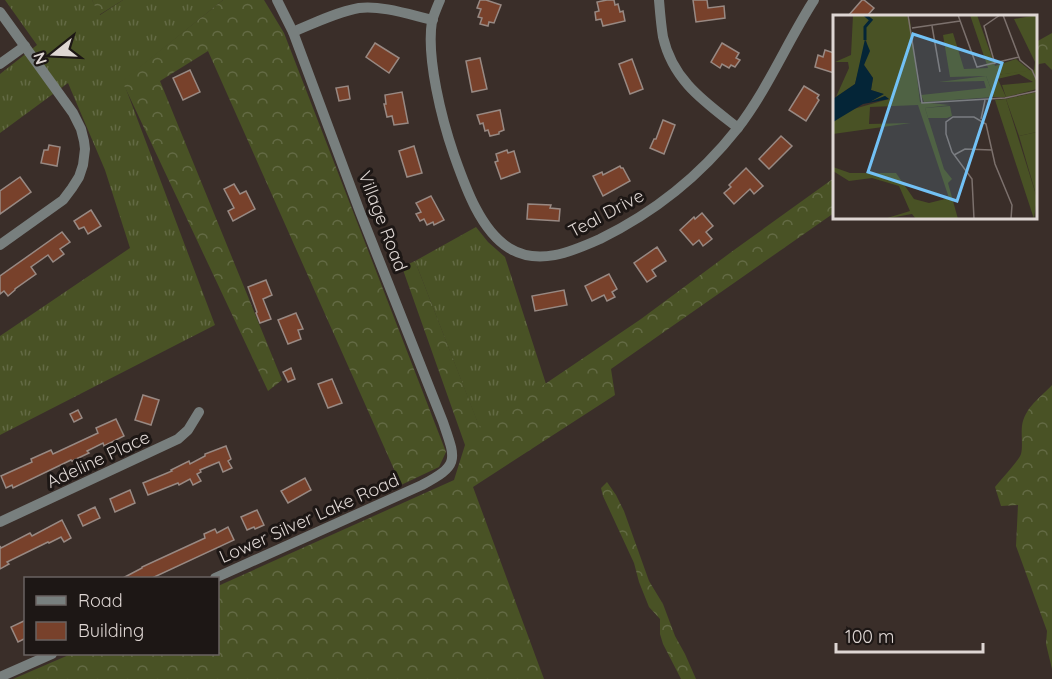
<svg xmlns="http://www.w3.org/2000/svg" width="1052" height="679" font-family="Quicksand,sans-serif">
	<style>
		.grass { fill: url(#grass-tufts) }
		.forest { fill: url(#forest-crowns) }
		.building { fill: #78412b; stroke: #988983; stroke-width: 1.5 }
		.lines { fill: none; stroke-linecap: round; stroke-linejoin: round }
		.street { stroke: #787f7e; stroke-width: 10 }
		.labels { text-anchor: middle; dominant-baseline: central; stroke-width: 6; stroke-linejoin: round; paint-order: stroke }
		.street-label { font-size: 18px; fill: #ded6d3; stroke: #1d1715 }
		.inset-river { fill: none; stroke: #042537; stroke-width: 3 }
		.inset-road { fill: none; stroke: #7c716d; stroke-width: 1.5 }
		.view { fill: #72c1f5; fill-opacity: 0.15; stroke: #72c1f5; stroke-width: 3 }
		.inset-edge { fill: none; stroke: #ded6d3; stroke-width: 3 }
	</style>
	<defs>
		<pattern id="grass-tufts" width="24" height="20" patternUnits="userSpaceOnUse" patternTransform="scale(1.5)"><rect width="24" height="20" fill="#495225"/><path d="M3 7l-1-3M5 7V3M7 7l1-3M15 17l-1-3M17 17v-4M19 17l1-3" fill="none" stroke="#636a44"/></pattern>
		<pattern id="forest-crowns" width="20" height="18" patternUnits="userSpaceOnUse" patternTransform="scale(1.5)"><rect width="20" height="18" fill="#495225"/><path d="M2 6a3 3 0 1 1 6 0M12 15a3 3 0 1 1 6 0" fill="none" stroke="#636a44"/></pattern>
	</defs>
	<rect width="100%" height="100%" fill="#3a2e29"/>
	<g class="grass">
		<path d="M5 0H92L100 15 123 0H223L123 81 215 325 0 435V336L130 248 105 170 68 83 0 133V74L37 45Z"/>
		<path d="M476 227 488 242 505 257 546 384 480 429 415 261Z"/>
	</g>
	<g class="forest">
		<path d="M92 0H123L99 15Z"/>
		<path d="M223 0H264L284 33 446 452 439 467 401 485 208 51 160 81 282 380 268 391 122 81Z"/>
		<path d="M1052 33V70L1045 63 1039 64 1036 67V42Z"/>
		<path d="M834 178V213L611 369 615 395 473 487 544 679H13L71 654H218V586L454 480 465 445 402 267 415 261 480 428 641 319 734 250Z"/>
		<path d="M1052 385V669L1046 644 1047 631 1016 546 1018 505 1001 506 995 487C1000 481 1020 459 1021 454 1023 448 1021 433 1022 426 1025 407 1040 398 1052 385Z"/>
		<path d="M607 482 616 495 624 511 649 581 663 604 675 636 685 654 696 679H681L663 644 660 634V619L649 607 639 582 634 563 603 496 601 488Z"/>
	</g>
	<g class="building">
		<path d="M480 0H486L501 5 494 23 489 22 488 26 480 24 482 18 478 17 481 9 477 8Z"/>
		<path d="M607 0H614L615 5 618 4 620 12 623 11 625 21 603 26 601 19 596 20 595 12 599 11 597 2Z"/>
		<path d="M693 0H707L708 8 724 6 725 18 696 22Z"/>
		<path d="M862 0H864L874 8 867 16H848Z"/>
		<path d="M375 43 399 58 389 73 366 57Z"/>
		<path d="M722 43 739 53 736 58 740 60 735 67 731 65 729 68 722 64 720 68 711 62Z"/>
		<path d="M825 50 834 53V73L815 67 818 55 823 57Z"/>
		<path d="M480 58 487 89 472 92 466 61Z"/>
		<path d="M632 59 643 89 630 94 619 64Z"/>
		<path d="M190 70 200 92 183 100 173 78Z"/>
		<path d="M348 86 350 99 339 101 336 88Z"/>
		<path d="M804 86 819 95 817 98 819 100 806 121 789 110Z"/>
		<path d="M402 92 408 123 394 125 392 116 387 117 384 104H386L385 95Z"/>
		<path d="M500 110 504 130 499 132V134L490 136 488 130 485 131 483 123 480 124 477 115Z"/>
		<path d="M663 120 675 125 664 154 650 148 654 139H656Z"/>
		<path d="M781 136 792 146 769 169 759 159Z"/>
		<path d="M49 145 60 147 57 166 41 163 44 150H48Z"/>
		<path d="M414 146 422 173 407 177 399 151Z"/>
		<path d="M507 150 508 153 514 151 520 172 501 179 495 162 498 161 496 154Z"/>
		<path d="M620 166 621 168H623L630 181 603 196 593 176 602 172 603 175Z"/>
		<path d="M746 168 763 186 754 194 750 189 734 204 724 193 731 187 729 185Z"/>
		<path d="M20 177 31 192 0 214V191Z"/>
		<path d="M234 184 240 194 246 191 255 209 233 221 228 211 234 208 224 189Z"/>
		<path d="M431 196 444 220 434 225 433 222 427 225 424 219 420 221 416 214 421 212 416 203Z"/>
		<path d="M528 204 551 205 550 208 560 209 559 221 527 219Z"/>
		<path d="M91 210 101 226 88 234 84 227 79 229 74 221Z"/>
		<path d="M702 213 713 226 706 232 712 239 703 246 699 240 693 245 680 230 694 217 695 219Z"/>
		<path d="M62 232 70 242 60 249 64 254 53 262 48 255 31 267 36 274 15 289V290L8 296 4 291 0 294V276Z"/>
		<path d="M657 247 666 261 652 270 656 276 647 282 634 263Z"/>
		<path d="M609 274 617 289 612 292 615 297 607 301 604 295 592 301 585 286Z"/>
		<path d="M266 280 272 295 263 299 271 319 260 323 256 313 257 312 248 287Z"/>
		<path d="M564 290 567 305 535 311 532 296Z"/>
		<path d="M296 313 303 329 298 330 301 339 288 344 278 320Z"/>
		<path d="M291 368 295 379 288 382 283 372Z"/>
		<path d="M332 379 342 403 328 408 318 384Z"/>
		<path d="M143 395 159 400 151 425 135 420Z"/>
		<path d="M78 410 82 418 74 422 70 414Z"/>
		<path d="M116 419 124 436 104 446 103 443 87 451 89 453 72 461 71 460 13 488 12 485 6 488 1 476 32 462 31 459 51 450 53 454 98 433 96 428Z"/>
		<path d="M226 446 231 459 228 461 232 468 223 472 219 462 200 470 201 472 197 474 201 481 193 485 190 479 179 485 178 483 148 495 143 483 172 471 171 470 189 461 190 464 205 456V454Z"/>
		<path d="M305 478 311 490 288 503 281 491Z"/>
		<path d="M130 490 135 503 115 512 110 499Z"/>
		<path d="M95 507 100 518 83 526 78 515Z"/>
		<path d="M257 510 264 525 255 529 254 527 247 530 241 517Z"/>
		<path d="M62 520 71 538 64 542 61 537 49 543 48 542 7 562 9 564 0 569V546L1 548 30 533 32 536Z"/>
		<path d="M228 527 234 540 150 579H121L142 568V567L205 538 204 534 215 529 217 533Z"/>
		<path d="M26 620V638L18 642 11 627Z"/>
	</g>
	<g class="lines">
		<g class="street">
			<path d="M440 0C437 7 434 14 432 21 426 58 442 120 454 155 465 186 480 230 509 248 538 266 571 252 600 239 653 213 700 176 737 129 768 89 787 42 814 0"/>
			<path d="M659 0C660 12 661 25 663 37 673 81 705 102 738 128"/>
			<path d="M0 12 73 113 81 129 84 141 85 149 83 165 79 177 72 188 63 200 0 245"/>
			<path d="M293 32C314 23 337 12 359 8 381 5 411 15 433 20"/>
			<path d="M0 64 25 46"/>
			<path d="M0 522 178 439 188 430 199 412"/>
			<path d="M215 578 422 485C460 465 456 460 443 422L360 212 293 32 277 0"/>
			<path d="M0 677 52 654"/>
		</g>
	</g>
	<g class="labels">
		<g class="street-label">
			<text transform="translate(606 213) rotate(-28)">Teal Drive</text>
			<text transform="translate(383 221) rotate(69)">Village Road</text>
			<text transform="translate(98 459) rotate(-25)">Adeline Place</text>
			<text transform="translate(309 518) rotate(-24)">Lower Silver Lake Road</text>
		</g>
	</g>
	<g transform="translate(833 15)">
		<rect width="204" height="204" fill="#3a2e29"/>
		<path d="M137 0H144L162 51 183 44 198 56 163 60 173 82H161L153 61 117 62 110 20 120 18 131 54 155 53ZM173 84 204 183 201 204 162 85ZM117 91 119 101 114 103H95L92 93Z" fill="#495225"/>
		<path d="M20 0H73L77 5 87 87 117 90 92 93 111 154 119 164 115 168 125 204H83L79 199 51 204 77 196 66 171 39 163 16 166 0 156V152L17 158H63L81 184 96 188 116 183 85 90 37 92 36 109 78 108 0 119V107L17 95 56 84 52 81 36 87 50 79 38 75 40 63 31 50 34 24 22 69 3 82 16 53 15 47H2L18 40ZM204 0V74L173 82 169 70 200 67 186 59 164 64 163 60 201 55 202 47 181 4ZM153 61 161 82 91 87 88 80 153 73 151 66 106 67Z" fill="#495225"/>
		<path d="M204 77V117L186 121 173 84Z" fill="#495225"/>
		<path d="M204 117V183L186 121Z" fill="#495225"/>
		<path d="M32 24 37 36 31 50 40 63 38 75 51 79 37 87 52 81 56 84 30 89 0 107V84L22 69Z" fill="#042537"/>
		<path class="inset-river" d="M32 0 38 5 32 12V25"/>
		<path class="inset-road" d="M75 0 89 88 172 83 204 76M125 0 144 52 186 42M170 0 187 45 199 55 204 66M99 11 107 57M79 13 127 6M162 49 151 11 167 0M148 104 152 85M121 140 132 134 159 135M141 204 139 164 119 137 113 119V107L120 102H141L153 109 162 149 179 190 178 204"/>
		<path class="view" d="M80 19 169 48 124 186 35 157Z"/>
		<rect width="204" height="204" class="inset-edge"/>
	</g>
	<rect x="24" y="577" width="195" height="78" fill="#1d1715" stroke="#6a6361" stroke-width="1.5"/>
	<rect x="36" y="596" width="30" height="9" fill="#787f7e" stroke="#6a6361" stroke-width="1.5"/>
	<text x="78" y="607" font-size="18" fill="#ded6d3">Road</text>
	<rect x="36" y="622" width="30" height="18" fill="#78412b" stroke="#6a6361" stroke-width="1.5"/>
	<text x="78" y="637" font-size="18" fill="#ded6d3">Building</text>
	<g transform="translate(54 54) rotate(252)" stroke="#1d1715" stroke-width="4.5" paint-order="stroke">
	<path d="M0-4.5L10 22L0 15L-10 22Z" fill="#ded6d3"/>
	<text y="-9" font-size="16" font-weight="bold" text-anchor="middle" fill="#ded6d3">N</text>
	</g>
	<path d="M836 643v9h147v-9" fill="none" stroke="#ded6d3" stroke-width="3"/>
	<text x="845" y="643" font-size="18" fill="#ded6d3" stroke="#1d1715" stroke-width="4.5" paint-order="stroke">100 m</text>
</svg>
